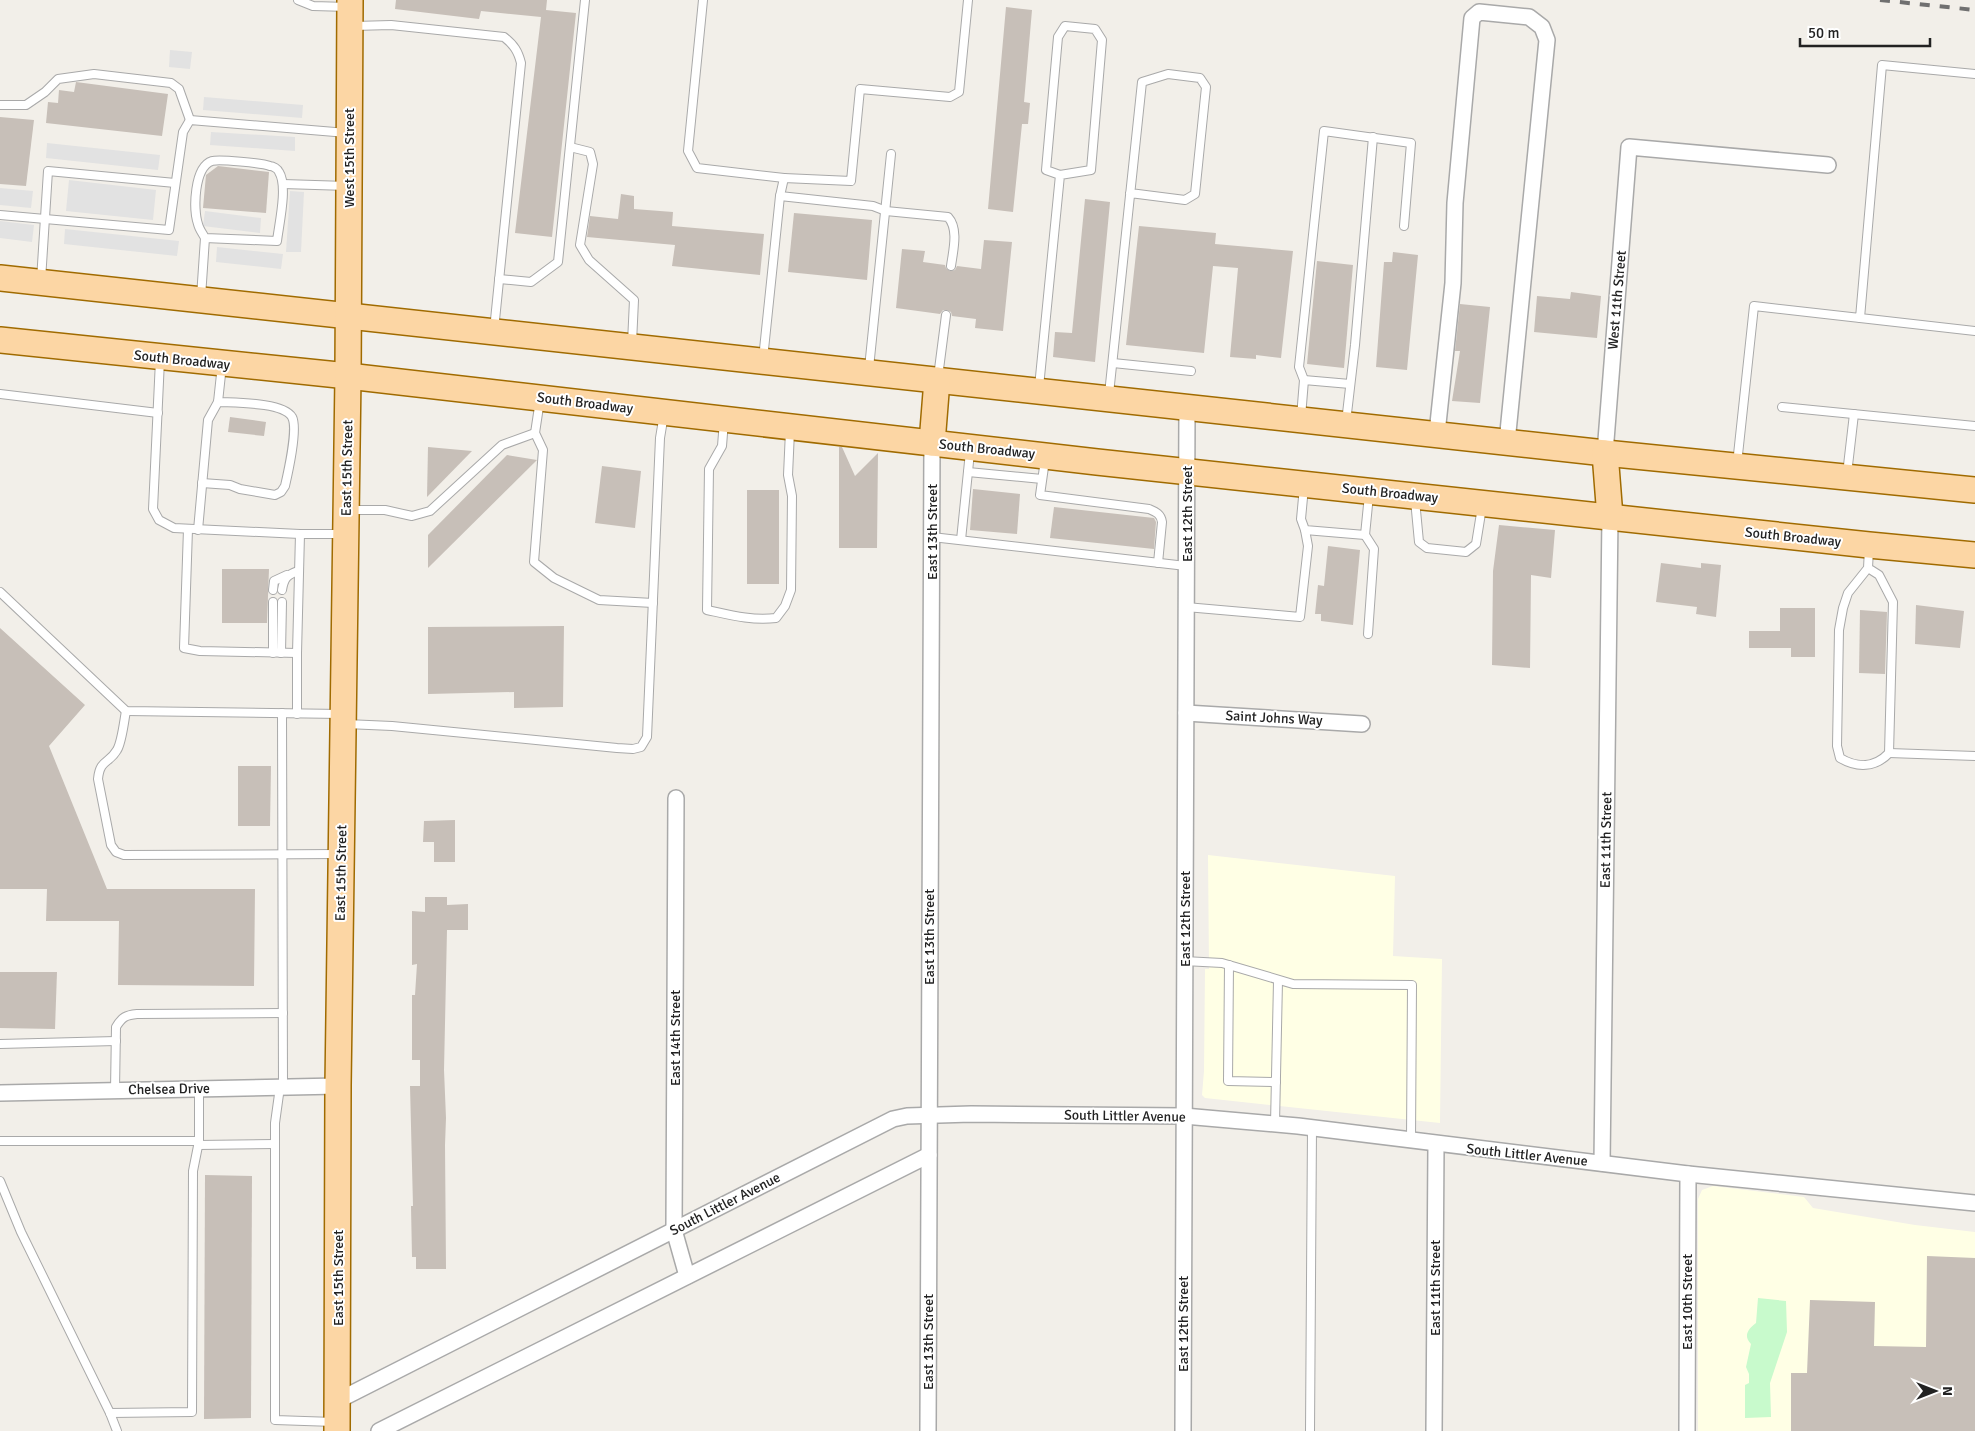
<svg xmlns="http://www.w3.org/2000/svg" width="1975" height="1431" font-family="Signika,sans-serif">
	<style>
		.education { fill: #ffffe5 }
		.park { fill: #c8facc }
		.parking { fill: #e2e2e2 }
		.building { fill: #c7bfb8 }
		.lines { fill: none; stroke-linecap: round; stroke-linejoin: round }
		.lane-casing { stroke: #a9a9a9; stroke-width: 10 }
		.street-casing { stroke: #a9a9a9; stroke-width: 18 }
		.primary-casing { stroke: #a06b00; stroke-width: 28 }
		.lane { stroke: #fff; stroke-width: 8 }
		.street { stroke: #fff; stroke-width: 15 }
		.primary { stroke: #fcd6a4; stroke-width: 25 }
		.rail { stroke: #707070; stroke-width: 4; stroke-dasharray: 10 10; stroke-linecap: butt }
		.labels { text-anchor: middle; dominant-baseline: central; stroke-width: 4; stroke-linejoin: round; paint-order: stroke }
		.street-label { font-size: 14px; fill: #222; stroke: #fff }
	</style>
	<rect width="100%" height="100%" fill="#f2efe9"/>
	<g class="education">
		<path d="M1208 855 1395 876 1393 956 1442 959 1440 1123 1205 1098 1202 1095 1204 1071 1205 969H1209Z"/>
		<path d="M1713 1186 1804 1197 1813 1208 1915 1225 1975 1232V1431H1698V1199L1702 1190Z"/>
	</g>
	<path class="park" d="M1758 1298 1786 1301 1787 1332 1770 1383 1771 1417 1745 1418V1385L1749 1383V1374L1746 1367 1751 1344C1743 1336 1748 1329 1756 1323Z"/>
	<g class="parking">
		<path d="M170 50 192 52 190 69 169 67Z"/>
		<path d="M204 97 303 105 302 118 203 110Z"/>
		<path d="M211 132 295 137V151L210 145Z"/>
		<path d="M47 143 160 155 158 170 46 158Z"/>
		<path d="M69 180 156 190 153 220 66 211Z"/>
		<path d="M0 188 33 191 31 208 0 205Z"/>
		<path d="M290 191 304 192 301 252H286Z"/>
		<path d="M205 211 261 218 260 233 203 226Z"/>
		<path d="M0 221 34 225 32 242 0 238Z"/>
		<path d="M65 229 179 241 177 256 64 244Z"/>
		<path d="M217 247 283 254 281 269 216 262Z"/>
	</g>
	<g class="building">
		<path d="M396 0H547L546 10 576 13 552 237 515 233 541 17 481 11 479 19 395 9Z"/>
		<path d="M1006 7 1032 10 1024 102 1030 103 1028 124H1022L1013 212 988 209Z"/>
		<path d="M76 82 168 94 162 136 46 123 48 102 58 103 59 90 74 92Z"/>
		<path d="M0 117 34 120 26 186 0 184Z"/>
		<path d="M218 166 269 172 266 213 203 208 206 175Z"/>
		<path d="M621 194 634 196V209L673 212 672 226 764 234 760 275 672 266 675 245 587 237 590 216 618 219Z"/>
		<path d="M1085 199 1110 202 1095 362 1053 357 1055 332 1072 333Z"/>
		<path d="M794 213 872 220 867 280 788 272Z"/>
		<path d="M1139 226 1216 233 1215 244 1293 251 1281 358 1256 355V359L1230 357 1238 268 1213 266 1204 353 1126 345Z"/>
		<path d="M984 240 1012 242 1003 331 975 328 976 319 952 316 951 312 947 310H943L940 314 896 308 902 249 925 251 923 262 945 265 946 268 950 271 955 270 957 266 981 269Z"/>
		<path d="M1393 252 1418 255 1407 370 1376 367 1384 262H1392Z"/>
		<path d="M1317 261 1353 265 1344 368 1307 364Z"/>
		<path d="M1571 292 1601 296 1597 338 1534 332 1537 296 1570 299Z"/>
		<path d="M1460 304 1490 307 1480 403 1452 401 1460 351H1455Z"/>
		<path d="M230 417 266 422 264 436 228 432Z"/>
		<path d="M428 447 472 451 427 497Z"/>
		<path d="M839 447H842L855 476 878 453 877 548H839Z"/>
		<path d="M507 455 537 460 428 568V535Z"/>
		<path d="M602 466 641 471 635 528 595 523Z"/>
		<path d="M973 489 1020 494 1017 534 970 530Z"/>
		<rect x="747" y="490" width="32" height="94"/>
		<path d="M1054 507 1154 518 1156 522 1154 549 1050 538Z"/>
		<path d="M1499 525 1555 530 1551 578 1531 575 1530 668 1492 665 1493 571Z"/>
		<path d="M1328 546 1360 550 1353 625 1321 621V614H1315L1318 585 1324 586Z"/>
		<path d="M1661 563 1701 568V563L1721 565 1716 617 1696 614 1697 607 1656 602Z"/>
		<path d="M222 569H269L267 623H222Z"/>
		<path d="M1916 605 1964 611 1960 648 1915 644Z"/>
		<path d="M1780 608H1815V657H1791V648H1749V631H1780Z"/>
		<path d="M1860 610 1887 612 1885 674 1859 673Z"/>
		<path d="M564 626 563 707 514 708V692L428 694V627Z"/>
		<path d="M0 628 85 705 49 746 107 889H255L254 986 118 985 119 921H46L47 889H0Z"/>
		<path d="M238 766H271L270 826H238Z"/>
		<path d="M455 820V862H434V842H423L424 821Z"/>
		<path d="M425 897H447V905L468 904V930H447L444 1070 446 1118 445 1145 446 1269H416V1257H412L411 1206H413L410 1086H420V1060H412V995H415L417 964 412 965V911L425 912Z"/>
		<path d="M0 972H57L55 1029 0 1028Z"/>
		<path d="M205 1175 252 1176 251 1418 204 1419Z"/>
		<path d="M1927 1256 1975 1258V1431H1791V1373H1807L1810 1300 1875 1302 1874 1346 1926 1347Z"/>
	</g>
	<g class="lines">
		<g class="lane-casing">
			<g id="lane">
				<path d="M298 0 313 6 348 7"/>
				<path d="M703 0 688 151 697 168 784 178"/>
				<path d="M354 26 391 25 504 37C514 45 518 51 521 63L494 330"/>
				<path d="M0 105H26L45 92 58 79 94 74 171 83 179 89 190 120"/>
				<path d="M570 147 590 152 593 164 580 245 589 260 634 300 632 343"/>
				<path d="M283 184 347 186"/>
				<path d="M780 196 873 206 886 211 948 217C959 229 953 251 951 266"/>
				<path d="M0 215 169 230 183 132 190 120 347 133"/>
				<path d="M499 279 531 282 558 262 585 0"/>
				<path d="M41 280 48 171 175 183"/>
				<path d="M201 297 205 238 277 241C279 224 288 186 279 172 278 169 273 166 270 166 262 163 219 159 212 161 194 167 193 209 198 224 199 229 203 234 205 238"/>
				<path d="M1860 318 1975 331"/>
				<path d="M763 359 780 196 784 178 851 181 860 89 950 97 959 92 968 0"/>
				<path d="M160 360 153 509 159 520 174 528 300 534H341"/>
				<path d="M1113 363 1191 371"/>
				<path d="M869 368 891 154"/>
				<path d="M938 377 946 315"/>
				<path d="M1304 380 1299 367 1324 131 1411 143 1404 226"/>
				<path d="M1039 387 1060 175 1046 170 1058 37 1065 26 1095 29 1102 40 1091 170 1060 175"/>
				<path d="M0 394 158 413"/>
				<path d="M1109 394 1142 82 1168 74 1200 78 1206 87 1195 194 1185 200 1130 193"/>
				<path d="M540 400 535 433 543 450 534 562 554 578 599 600 653 603"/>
				<path d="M1782 407 1975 426"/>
				<path d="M1301 417 1304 380 1350 384"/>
				<path d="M724 421 722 446 709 469 707 610C730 615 752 621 776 618L785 606 791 590 792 496 788 475 790 431"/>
				<path d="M1346 422 1355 345 1373 137"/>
				<path d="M1045 460 1040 495 1149 509C1156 512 1161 514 1162 522L1158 563"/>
				<path d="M1737 464 1754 306 1860 318 1882 65 1975 74"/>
				<path d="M968 472 1042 479"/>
				<path d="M1847 474 1854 414"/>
				<path d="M202 483 230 485 240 489 275 495 281 492 285 486C288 473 298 428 292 417 283 402 235 403 218 402"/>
				<path d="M1304 487 1301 519 1305 530 1365 535 1369 495"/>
				<path d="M1415 500 1419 542 1427 548 1466 552 1476 544 1482 507"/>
				<path d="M348 510H385L412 516 430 511 502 445 535 433"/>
				<path d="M188 529 184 648 200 651 297 653"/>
				<path d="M198 530 208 420 218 402 222 365"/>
				<path d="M1365 535 1374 549 1368 634"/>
				<path d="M932 537 1186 566"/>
				<path d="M961 540 970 452"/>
				<path d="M1868 568 1879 575 1893 602 1889 753C1875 768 1857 768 1840 758L1837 746 1839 630 1843 608 1848 593 1868 568 1869 549"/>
				<path d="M273 590 274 581 287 575"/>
				<path d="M282 590C284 578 287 575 298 571"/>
				<path d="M0 592 126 711 341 714"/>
				<path d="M1186 607 1300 617 1308 546 1305 530"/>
				<path d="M273 653V602"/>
				<path d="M281 653 282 602"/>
				<path d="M126 711C124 721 122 742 117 750 109 764 100 759 98 779L111 845 116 852 124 855 337 854"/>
				<path d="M282 713 283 1087"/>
				<path d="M297 714V653L300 534"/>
				<path d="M346 724 392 726 617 748 633 749 641 747 647 737 660 438 664 414"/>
				<path d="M1889 753 1975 756"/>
				<path d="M1184 961 1222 963 1293 984 1412 985 1411 1141"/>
				<path d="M1229 965 1228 1081 1276 1082"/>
				<path d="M0 1044 116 1041"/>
				<path d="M280 1087 275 1123V1420L334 1422"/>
				<path d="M115 1090 116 1027C122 1017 126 1015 137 1014L283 1013"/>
				<path d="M1275 1124 1278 981"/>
				<path d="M0 1141H199"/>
				<path d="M198 1145 275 1144"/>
				<path d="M0 1181 21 1232 110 1413 117 1431"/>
				<path d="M110 1413 192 1412 193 1171 199 1141V1088"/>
				<path d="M1310 1431 1312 1128"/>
			</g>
		</g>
		<g class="street-casing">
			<g id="street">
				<path d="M1437 433 1453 283 1455 203 1472 18 1479 12 1529 17 1542 27 1547 40 1507 442"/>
				<path d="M1605 453 1629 147 1828 165"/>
				<path d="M1186 713 1362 724"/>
				<path d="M676 798 674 1230 687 1276"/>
				<path d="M0 1093 338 1086"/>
				<path d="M1602 1163 1610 517"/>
				<path d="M337 1401 893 1119 907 1116 971 1114 1184 1116 1298 1126 1688 1174 1975 1203"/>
				<path d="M379 1431 929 1155"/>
				<path d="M928 1431 932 443"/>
				<path d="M1183 1431 1187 407"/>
				<path d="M1434 1431 1436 1145"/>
				<path d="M1687 1431 1688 1174"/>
			</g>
		</g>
		<g class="primary-casing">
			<g id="primary">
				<path d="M0 278 1605 453 1975 490"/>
				<path d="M0 340 348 376 1097 462 1869 545 1975 555"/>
				<path d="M932 443 937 380"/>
				<path d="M1605 453 1610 517"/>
				<path d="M337 1431 338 1086 348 376 350 0"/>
			</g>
		</g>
		<use href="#lane" class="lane"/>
		<use href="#street" class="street"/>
		<use href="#primary" class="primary"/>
		<path class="rail" d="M1880 0 1975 10"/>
	</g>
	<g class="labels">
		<g class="street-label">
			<text transform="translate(349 158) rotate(-90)">West 15th Street</text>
			<text transform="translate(1617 300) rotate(-85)">West 11th Street</text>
			<text transform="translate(182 360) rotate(6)">South Broadway</text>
			<text transform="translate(585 403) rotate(7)">South Broadway</text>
			<text transform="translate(987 449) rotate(6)">South Broadway</text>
			<text transform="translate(347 468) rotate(-89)">East 15th Street</text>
			<text transform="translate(1390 493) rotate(6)">South Broadway</text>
			<text transform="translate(1187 514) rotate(-90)">East 12th Street</text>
			<text transform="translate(932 532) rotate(-90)">East 13th Street</text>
			<text transform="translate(1793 537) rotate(6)">South Broadway</text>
			<text transform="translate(1274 718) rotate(3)">Saint Johns Way</text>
			<text transform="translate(1606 840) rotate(-89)">East 11th Street</text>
			<text transform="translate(341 873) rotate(-89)">East 15th Street</text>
			<text transform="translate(1185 919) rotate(-90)">East 12th Street</text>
			<text transform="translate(929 937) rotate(-90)">East 13th Street</text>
			<text transform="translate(675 1038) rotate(-90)">East 14th Street</text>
			<text transform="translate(169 1089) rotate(-1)">Chelsea Drive</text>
			<text transform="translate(1125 1116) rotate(1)">South Littler Avenue</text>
			<text transform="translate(1527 1155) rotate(6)">South Littler Avenue</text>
			<text transform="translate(725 1204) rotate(-27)">South Littler Avenue</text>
			<text transform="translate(338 1278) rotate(-90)">East 15th Street</text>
			<text transform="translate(1435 1288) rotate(-90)">East 11th Street</text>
			<text transform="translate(1687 1302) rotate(-90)">East 10th Street</text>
			<text transform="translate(1183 1324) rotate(-90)">East 12th Street</text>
			<text transform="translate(928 1342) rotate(-90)">East 13th Street</text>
		</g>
	</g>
	<g transform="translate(1935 1391) rotate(90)" stroke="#ffffff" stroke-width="4" paint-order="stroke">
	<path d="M0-4L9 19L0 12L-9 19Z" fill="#222222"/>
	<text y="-8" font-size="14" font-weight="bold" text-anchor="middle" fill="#222222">N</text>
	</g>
	<path d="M1800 38v8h130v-8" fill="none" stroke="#222222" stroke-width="2.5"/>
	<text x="1808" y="38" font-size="15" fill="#222222" stroke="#ffffff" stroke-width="4" paint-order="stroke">50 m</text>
</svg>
